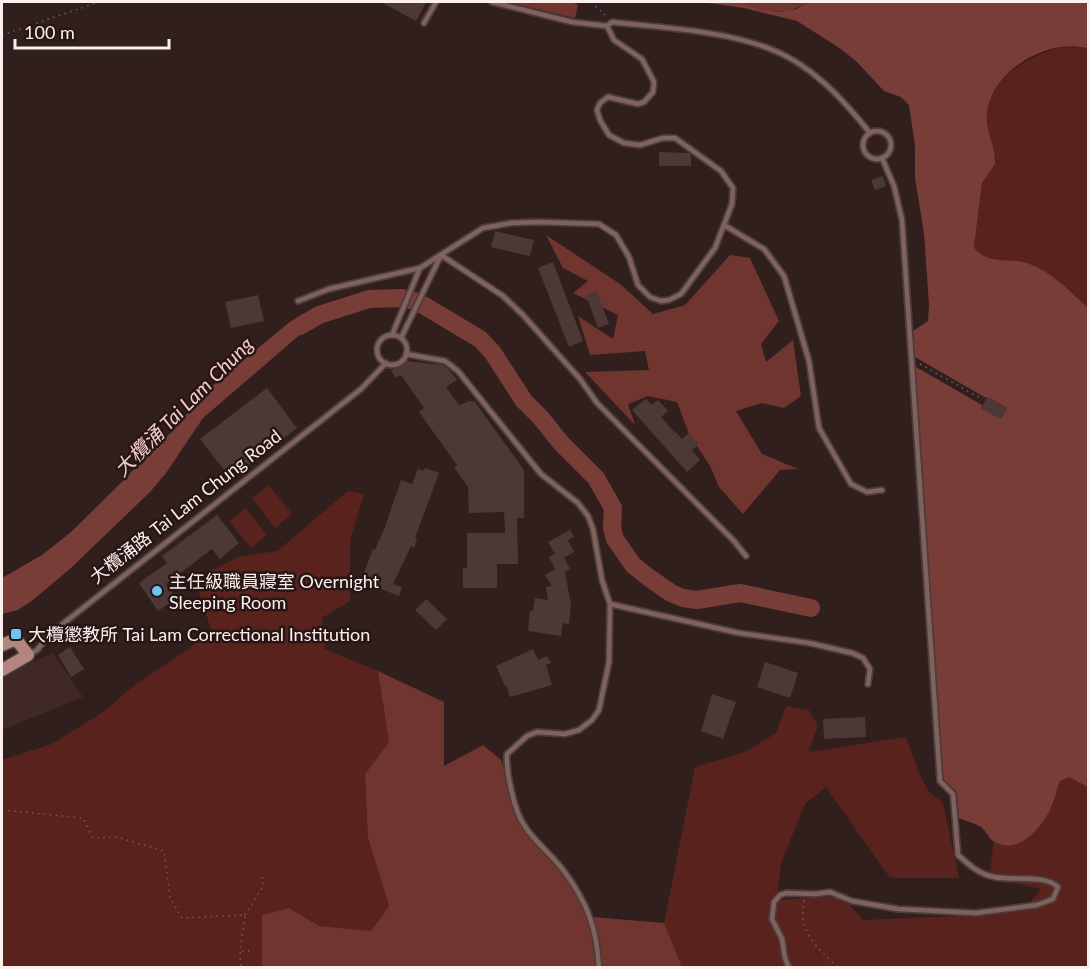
<svg xmlns="http://www.w3.org/2000/svg" width="1090" height="969" font-family="Lato,'Noto Sans TC',sans-serif">
	<style>
		.built { fill: #402825 }
		.green { fill: #59221d }
		.forest { fill: #70352f }
		.water { fill: #793d37 }
		.pier { fill: #311f1d }
		.lines { fill: none; stroke-linecap: round; stroke-linejoin: round }
		.river { stroke: #793d37; stroke-width: 18 }
		.building { fill: #4c3937 }
		.lane-casing { stroke: #4d3c3a; stroke-width: 8 }
		.secondary-casing { stroke: #4d3c3a; stroke-width: 15 }
		.path { stroke: #6f5f5d; stroke-width: 1.5; stroke-dasharray: 1.5 4.5; stroke-linecap: butt }
		.lane { stroke: #7f625e; stroke-width: 4.5 }
		.secondary { stroke: #b2857f; stroke-width: 12 }
		.poi-dot { fill: #6fc2f4; stroke: #271614; stroke-width: 2 }
		.labels { text-anchor: middle; dominant-baseline: central; stroke-width: 5; stroke-linejoin: round; paint-order: stroke }
		.street-label { font-size: 18px; fill: #fcf0ee; stroke: #271614 }
		.poi-label { font-size: 18px; fill: #fcf0ee; stroke: #271614; text-anchor: start }
		.water-label { font-size: 20px; font-style: italic; fill: #f4ccc7; stroke: #271614 }
	</style>
	<rect width="100%" height="100%" fill="#311f1d"/>
	<path class="built" d="M53 653 83 697 2 730V675Z"/>
	<g class="green">
		<path d="M1061 47 1088 48V308C1070 291 1051 271 1027 263 1011 258 985 265 974 247L982 183 996 160C991 146 986 130 987 115 990 76 1027 57 1061 47Z"/>
		<path d="M269 485 292 514 275 528 252 498Z"/>
		<path d="M348 491 364 494 350 540V601L322 618 325 649 378 671 389 742 365 774 368 838 389 906 371 931 319 926 289 908 262 915V967L2 968V760L52 744 103 712 137 683 212 633 195 579 238 557 277 551Z"/>
		<path d="M246 508 267 535 251 548 229 521Z"/>
		<path d="M786 706 809 710 818 726 808 752 906 737 919 773 929 792 943 803 959 878H890L826 787 805 804 781 863 777 900 842 896 863 920 960 916 1025 909 1041 889 989 877 994 841 1016 844 1053 805 1060 781 1069 777 1088 787V967H682L664 923 695 767 745 752 776 733Z"/>
	</g>
	<g class="forest">
		<path d="M508 2H572L578 5 575 18Z"/>
		<path d="M741 2H808C788 16 762 14 741 2Z"/>
		<path d="M546 235 620 284 653 314 685 305 730 255 750 258 779 321 761 344 766 362 793 340 801 396 784 408 762 403 736 411 762 454 798 469 780 470 743 514 719 487 710 466 689 434 677 402 648 396 628 404 635 425 585 372 649 370 645 351 590 355 578 316 613 339 618 315 573 293 588 281 563 268Z"/>
		<path d="M378 671 444 702V766L483 745 501 760 526 823 573 877 584 905 592 917 664 923 682 967 262 968V915L289 908 319 926 371 931 389 906 368 838 365 774 389 742Z"/>
	</g>
	<g class="water">
		<path d="M701 2H741L758 9 778 12 797 9 808 2H1088V48C1080 47 1070 46 1061 47 1027 52 990 79 987 114 985 131 996 147 995 164L982 183 974 247C985 265 1011 258 1027 263 1051 271 1070 291 1088 308V787L1069 777 1060 781C1057 788 1056 796 1053 803 1045 824 1019 858 993 841 988 837 986 831 981 827 974 823 966 821 959 818L957 792 943 779 942 773 913 331 928 321 929 305 924 233 915 178V145L909 105 901 97 884 91 857 62 841 49 797 21 744 8Z"/>
		<path d="M312 314 319 315 310 326 203 418 166 473 150 492 72 567 33 600 18 610 2 614V578L42 555 71 532 127 477 148 452 172 432 200 398 217 382 291 321Z"/>
	</g>
	<path class="pier" d="M915 357 986 398 987 397 1007 408 1001 419 981 408 982 405 916 367Z"/>
	<g class="lines">
		<path class="river" d="M300 326 319 315 369 299 402 298 418 302 480 339 493 353 524 401 541 418 561 443 596 478 613 508 612 528 615 539 633 565 648 577 671 593 683 598 697 600 740 593 811 608"/>
	</g>
	<g class="building">
		<path d="M381 2H426L416 21Z"/>
		<path d="M659 152 688 153 691 155V166H659Z"/>
		<path d="M883 176 886 186 875 190 871 180Z"/>
		<path d="M495 231 534 240 530 256 491 247Z"/>
		<path d="M553 262 583 341 569 347 538 268Z"/>
		<path d="M597 291 609 324 598 328 586 295Z"/>
		<path d="M258 295 264 321 231 328 225 302Z"/>
		<path d="M405 361 443 365 451 372 457 380 446 387 459 405 469 401 475 402 524 470V518H517L518 564H497V588H463V568H467V533H505L504 512 469 513 468 487 454 467 457 465 419 412 424 408 401 375 396 378 391 371Z"/>
		<path d="M267 388 297 428 231 479 200 439Z"/>
		<path d="M987 397 1007 408 1001 419 981 408Z"/>
		<path d="M646 399 652 405 658 400 668 411 661 417 675 433 676 432 682 439 689 433 699 444 692 450 700 460 687 472 632 410Z"/>
		<path d="M425 468 439 473 415 538 417 539 414 548 411 546 393 584 402 587 399 596 361 581 373 549 375 550 385 527 401 480 412 484 418 469 424 471Z"/>
		<path d="M217 515 239 543 220 559 212 549 166 584 176 599 158 611 139 583 167 563 162 556Z"/>
		<path d="M570 530 574 537 568 540 574 552 564 558 570 569 565 572 571 605 569 624 563 623 561 636 528 631 530 611H533L535 598 548 600 546 587 552 586 545 575 555 569 549 557 555 554 548 542Z"/>
		<path d="M426 599 447 619 436 630 415 610Z"/>
		<path d="M70 647 84 669 71 677 58 655Z"/>
		<path d="M533 649 538 660 547 656 551 663 546 665 552 685 510 697 506 685 505 686 496 666Z"/>
		<path d="M765 662 798 673 790 698 757 687Z"/>
		<path d="M712 694 736 702 723 739 701 731Z"/>
		<path d="M865 717 866 737 824 739 823 719Z"/>
	</g>
	<g class="lines">
		<g class="lane-casing">
			<g id="lane">
				<path d="M492 2 572 22 607 26 612 22C664 28 719 30 768 48 810 63 843 99 870 133"/>
				<path d="M424 23 436 2"/>
				<circle cx="877" cy="145" r="14"/>
				<path d="M724 225 764 249 784 276 809 361 819 428 851 484 867 492 882 490"/>
				<path d="M298 301 329 289 420 268 483 228 511 223 539 222 599 224 616 235 629 257 638 285 650 297 661 301 669 300 681 294 715 248 732 204 733 188 721 171 675 138H663L640 145 624 143 609 135 600 120 597 110 600 103 608 97 638 104 644 102 653 92 654 82 642 59 614 40 607 26"/>
				<path d="M392 335 420 268"/>
				<circle cx="392" cy="350" r="15"/>
				<path d="M401 338 441 255 503 296 523 315 580 379 597 403 734 541 746 556"/>
				<path d="M406 354 445 361 458 371 541 474 578 503 588 516 593 529 602 580 610 604 609 662 599 710 592 720 579 730 565 734 537 732 527 736 507 754C506 771 514 811 524 825 535 843 554 856 566 874 588 904 597 930 599 968"/>
				<path d="M610 604 739 633 809 643 852 653 863 658 870 669 868 684"/>
				<path d="M28 655 37 650 50 634 361 389 386 363"/>
				<path d="M789 968 785 958 782 939 772 919 774 902 780 895 786 893 815 894 830 892 852 901 898 909 976 913 1037 905 1053 899 1058 887C1045 874 1012 881 994 877 979 874 969 865 958 855L953 794 940 781 902 220 894 186 882 158"/>
			</g>
		</g>
		<g class="secondary-casing">
			<path id="secondary" d="M2 645 14 640 19 643 28 655 2 670"/>
		</g>
		<g class="path">
			<path d="M591 2 606 16"/>
			<path d="M2 35 99 2"/>
			<path d="M920 364 982 399"/>
			<path d="M2 810 83 818 93 838 117 837 164 851 170 897 182 918 245 915 240 951 241 968"/>
			<path d="M804 900C798 933 816 946 838 968"/>
			<path d="M245 915 262 888 264 880 260 875"/>
			<path d="M242 951H250"/>
		</g>
		<use href="#lane" class="lane"/>
		<use href="#secondary" class="secondary"/>
	</g>
	<g class="poi-dot">
		<circle cx="157" cy="591" r="6"/>
		<rect x="10" y="628" width="12" height="12" rx="3"/>
	</g>
	<g class="labels">
		<g class="street-label">
			<text transform="translate(185 506) rotate(-38)">大欖涌路 Tai Lam Chung Road</text>
		</g>
		<g class="poi-label">
			<text x="169" y="581">主任級職員寢室 Overnight<tspan x="169" dy="21">Sleeping Room</tspan></text>
			<text x="28" y="634">大欖懲教所 Tai Lam Correctional Institution</text>
		</g>
		<g class="water-label">
			<text transform="translate(183 406) rotate(-45)">大欖涌 Tai Lam Chung</text>
		</g>
	</g>
	<rect width="1090" height="969" fill="none" stroke="#fcf0ee" stroke-width="6"/>
	<path d="M15 39v9h154v-9" fill="none" stroke="#fcf0ee" stroke-width="3"/>
	<text x="24" y="39" font-size="18" fill="#fcf0ee" stroke="#271614" stroke-width="4.5" paint-order="stroke">100 m</text>
</svg>
